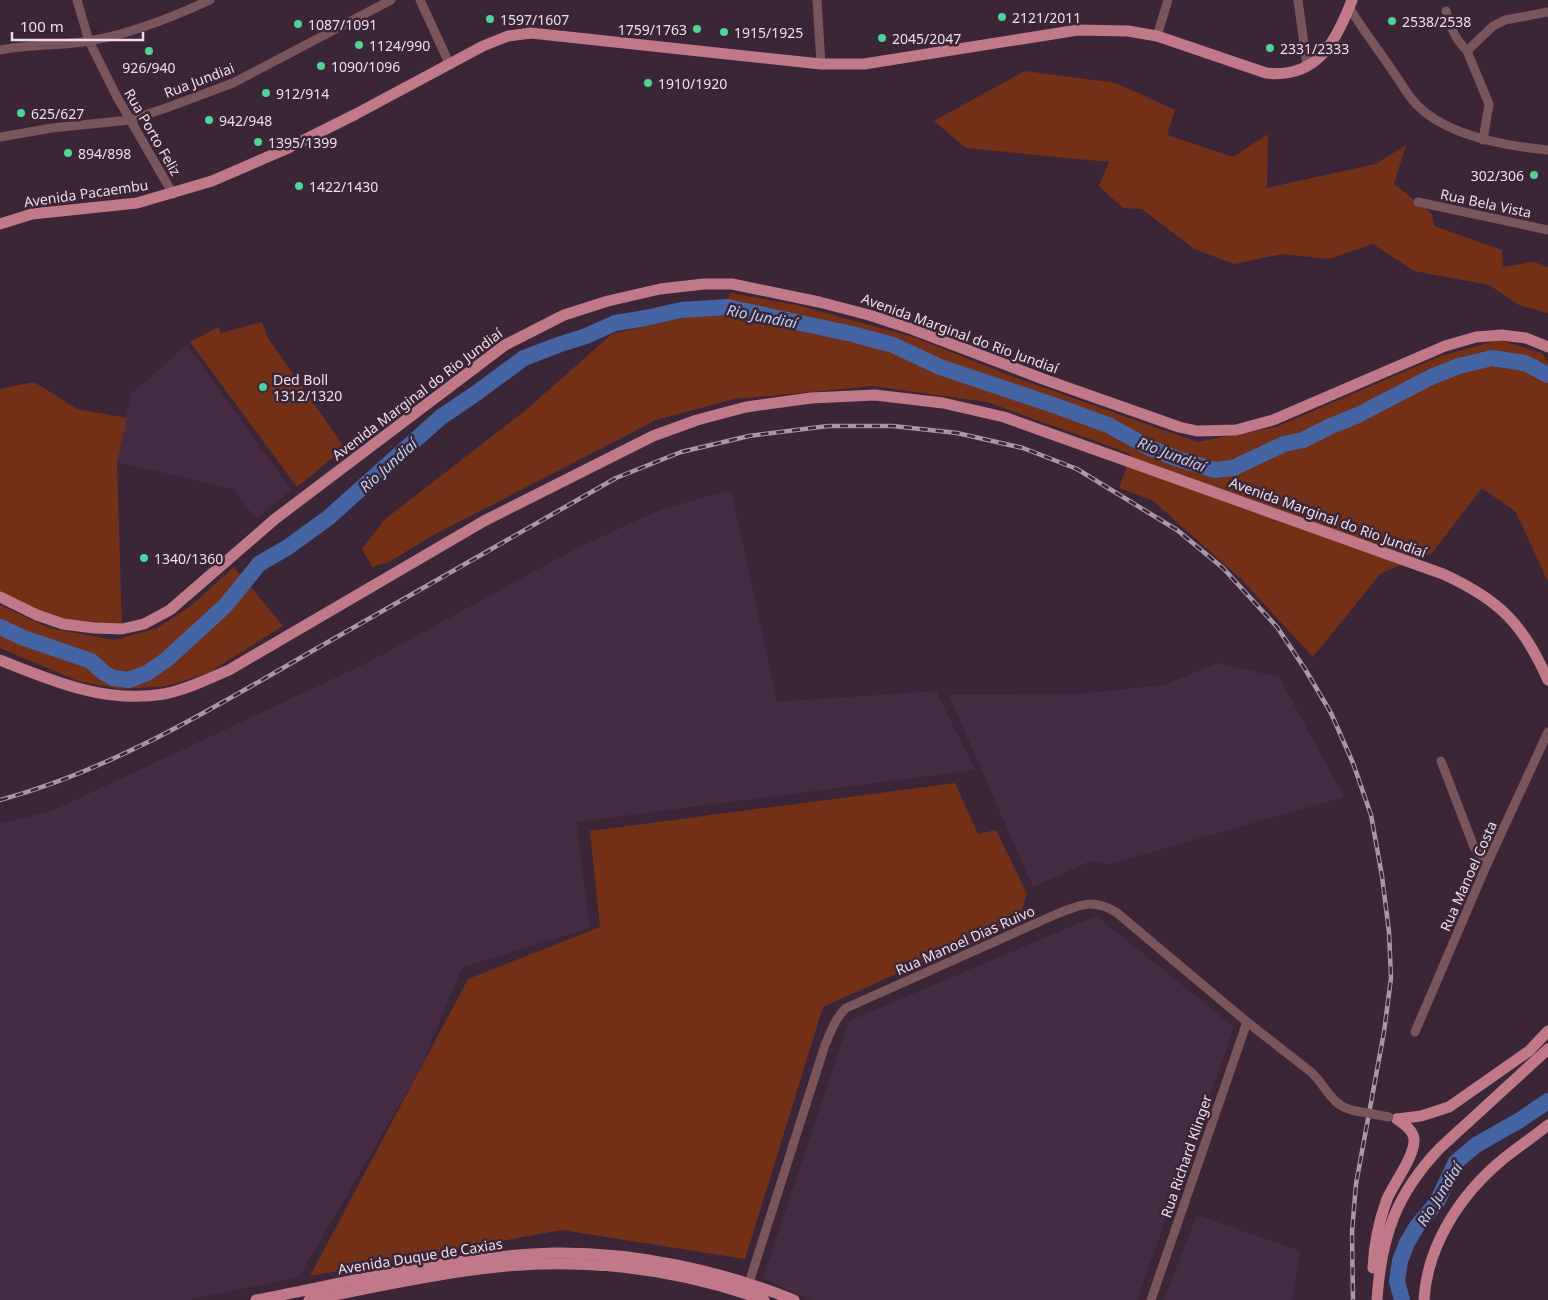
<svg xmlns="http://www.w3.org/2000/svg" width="1548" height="1300" font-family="'Noto Sans',sans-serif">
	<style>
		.built { fill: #462c43 }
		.green { fill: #733017 }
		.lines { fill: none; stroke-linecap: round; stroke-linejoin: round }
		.stream { stroke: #4564a3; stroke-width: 2.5 }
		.river { stroke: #4564a3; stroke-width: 16 }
		.minor { stroke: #79555c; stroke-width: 9 }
		.major { stroke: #c17989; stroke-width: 11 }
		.rail-casing { stroke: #a897a5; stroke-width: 4.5 }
		.rail { stroke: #3b2638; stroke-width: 2.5; stroke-dasharray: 8; stroke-linecap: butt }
		.minor-bridge { stroke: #79555c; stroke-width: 9 }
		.poi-dot { fill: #50d398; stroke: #3b2638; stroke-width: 2 }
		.labels { text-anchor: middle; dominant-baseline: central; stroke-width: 5; stroke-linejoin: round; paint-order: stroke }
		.poi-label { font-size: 14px; fill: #ebdde9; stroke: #3b2638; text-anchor: start }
		.street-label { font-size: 14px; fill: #ebdde9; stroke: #3b2638 }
		.water-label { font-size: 15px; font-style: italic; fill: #bacdf1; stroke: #3b2638 }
	</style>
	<rect width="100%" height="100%" fill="#3b2638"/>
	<g class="built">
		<path d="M187 345 291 490 256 519 233 489 117 462 131 394Z"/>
		<path d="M731 490 777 702 936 691 975 770 576 822 590 928 462 967 420 1069 299 1277 186 1300H0V824L52 811 367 663 579 547 660 510Z"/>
		<path d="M1218 663 1279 677 1344 797 1110 864 1090 861 1033 887 949 695 1079 694 1165 685Z"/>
		<path d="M1096 916 1234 1027 1137 1300H810L763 1278 849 1021Z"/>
		<path d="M1197 1215 1300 1251 1292 1300H1164Z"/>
	</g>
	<g class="green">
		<path d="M1025 71 1116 83 1175 110 1167 135 1233 157 1268 134 1267 188 1376 164 1406 145 1394 184 1432 214 1434 226 1502 250 1503 267 1534 262 1548 267V313L1519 305 1489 285 1414 271 1373 244 1329 259 1282 254 1234 264 1194 249 1142 209 1123 208 1099 186 1109 162 966 148 934 121Z"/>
		<path d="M730 293 797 305 913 337 1014 377 1197 442 1276 427 1441 356 1499 340 1542 353 1548 363V582L1516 512 1482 488 1432 553 1381 573 1313 657 1241 579 1152 500 1119 488 1131 454 987 402 873 386 734 399 656 420 430 537 389 562 372 567 362 549 384 520 527 409 612 334 683 318 722 314Z"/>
		<path d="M262 322 268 338 345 448 297 487 190 342 218 327 221 333Z"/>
		<path d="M34 382 77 409 127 418 117 462 122 629 63 624 0 595V389Z"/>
		<path d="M234 567 283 626 208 673 166 686 120 689 78 681 0 648V605L49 628 114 640 158 628 193 604Z"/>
		<path d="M955 783 978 834 996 830 1027 894 1019 918 823 1007 745 1259 562 1230 310 1276 468 979 600 927 590 831Z"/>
	</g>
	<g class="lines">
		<path class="stream" d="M1525 363 1537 361"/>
		<g class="river">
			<path d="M0 627 24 638 91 661 103 672 113 678 129 680 147 673 166 660 225 606 259 564 288 547 328 518 441 417 475 394 524 358 558 345 586 336 615 323 646 318 681 310 727 307 852 334 893 345 940 367 1059 407 1108 425 1150 448 1178 459 1215 470 1233 468 1284 444 1303 440 1331 426 1358 415 1431 377 1459 366 1492 358 1525 363 1548 375"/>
			<path d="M1402 1300 1397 1281 1400 1261 1407 1243 1417 1226 1437 1202 1456 1162 1476 1145 1520 1120 1548 1101"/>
		</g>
		<g class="minor">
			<path d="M77 0 89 41 117 97 173 194"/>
			<path d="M420 0 450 65"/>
			<path d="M817 0 821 64"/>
			<path d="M1298 0 1307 66"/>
			<path d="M1349 7C1363 30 1379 51 1394 73 1401 83 1408 96 1417 105 1447 136 1506 146 1548 150"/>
			<path d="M1446 11C1451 28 1454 37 1467 51"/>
			<path d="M1157 36 1168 0"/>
			<path d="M0 50C29 44 60 46 89 41 131 34 171 18 210 0"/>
			<path d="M0 137 52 128 130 120 166 108 233 83 391 0"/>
			<path d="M1483 140 1489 104 1467 51 1493 26 1505 20 1548 12"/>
			<path d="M1418 202 1548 230"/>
			<path d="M1441 761 1474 847 1487 864"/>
			<path d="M1415 1032 1487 864 1548 732"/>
			<path d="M749 1283 825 1045C831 1031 835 1019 846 1008L1059 913C1082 904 1092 899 1116 912L1247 1022 1311 1072C1329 1089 1330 1106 1356 1111"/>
			<path d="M1151 1300 1247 1022"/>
		</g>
		<g class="major">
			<path d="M0 224 32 214 137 203 212 181 286 149 356 114 483 46 508 36 531 33 821 64H864L1078 30 1128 31 1157 36 1266 73C1317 79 1336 42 1352 0"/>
			<path d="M0 597 37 615 63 624 94 628 122 629 144 624 170 610 275 519 505 345 564 315 608 301 660 289 704 284H732L819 302 869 315 912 329 1043 379 1179 427 1197 431 1236 430 1273 420 1445 346 1476 337 1502 335 1526 338 1548 347"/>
			<path d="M0 660C52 681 106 704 164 694 186 690 208 679 229 670L484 521 653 436 697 420 746 407 811 398 875 395 943 403 1004 417 1443 574C1500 600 1523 624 1548 680"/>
			<path d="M1397 1119 1421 1116 1449 1107 1529 1051 1548 1031"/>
			<path d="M1373 1268C1374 1245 1379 1221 1387 1199 1394 1183 1415 1156 1414 1139 1413 1130 1404 1124 1397 1119"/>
			<path d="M256 1300C354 1281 453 1256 554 1253 635 1252 719 1270 794 1300"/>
			<path d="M309 1300C366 1289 422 1276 480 1269 575 1256 674 1267 764 1300"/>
			<path d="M1377 1300C1381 1237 1396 1194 1440 1148L1548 1049"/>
			<path d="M1424 1300C1427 1245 1461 1194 1502 1160 1517 1148 1533 1137 1548 1125"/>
		</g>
		<g class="rail-casing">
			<path id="rail" d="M0 800C111 770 208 711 307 654 410 596 513 537 616 478L681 452 749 436 828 426H893L957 433 1023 448 1077 469 1177 530 1223 568 1277 627 1305 669 1331 713 1353 763 1371 815 1382 876 1389 932 1391 978 1384 1032 1356 1184 1352 1232 1353 1300"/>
		</g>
		<use href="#rail" class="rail"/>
		<path class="minor-bridge" d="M1356 1111 1389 1117"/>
	</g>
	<g class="poi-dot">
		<circle cx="1002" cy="17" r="5"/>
		<circle cx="490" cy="19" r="5"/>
		<circle cx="1392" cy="21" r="5"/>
		<circle cx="298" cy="24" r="5"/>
		<circle cx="697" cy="29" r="5"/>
		<circle cx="724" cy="32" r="5"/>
		<circle cx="882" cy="38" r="5"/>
		<circle cx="359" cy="45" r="5"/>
		<circle cx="1270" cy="48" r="5"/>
		<circle cx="149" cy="51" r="5"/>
		<circle cx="321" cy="66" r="5"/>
		<circle cx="648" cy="83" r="5"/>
		<circle cx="266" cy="93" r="5"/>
		<circle cx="21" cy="113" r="5"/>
		<circle cx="209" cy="120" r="5"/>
		<circle cx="258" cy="142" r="5"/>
		<circle cx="68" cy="153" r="5"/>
		<circle cx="1534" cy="175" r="5"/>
		<circle cx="299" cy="186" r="5"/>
		<circle cx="263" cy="387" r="5"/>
		<circle cx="144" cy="558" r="5"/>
	</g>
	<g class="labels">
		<g class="poi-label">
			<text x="1012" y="17">2121/2011</text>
			<text x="500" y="19">1597/1607</text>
			<text x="1402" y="21">2538/2538</text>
			<text x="308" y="24">1087/1091</text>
			<text x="687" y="29" text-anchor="end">1759/1763</text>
			<text x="734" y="32">1915/1925</text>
			<text x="892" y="38">2045/2047</text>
			<text x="369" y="45">1124/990</text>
			<text x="1280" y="48">2331/2333</text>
			<text x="331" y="66">1090/1096</text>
			<text x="149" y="67" text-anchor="middle">926/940</text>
			<text x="658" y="83">1910/1920</text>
			<text x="276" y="93">912/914</text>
			<text x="31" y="113">625/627</text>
			<text x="219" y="120">942/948</text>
			<text x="268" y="142">1395/1399</text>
			<text x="78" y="153">894/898</text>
			<text x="1524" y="175" text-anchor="end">302/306</text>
			<text x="309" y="186">1422/1430</text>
			<text x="273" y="379">Ded Boll<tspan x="273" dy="16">1312/1320</tspan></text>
			<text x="154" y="558">1340/1360</text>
		</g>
		<g class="street-label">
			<text transform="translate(199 80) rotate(-21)">Rua Jundiai</text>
			<text transform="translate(153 132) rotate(60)">Rua Porto Feliz</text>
			<text transform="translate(86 193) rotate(-8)">Avenida Pacaembu</text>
			<text transform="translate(1486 203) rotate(12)">Rua Bela Vista</text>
			<text transform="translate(960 333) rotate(20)">Avenida Marginal do Rio Jundiaí</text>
			<text transform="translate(417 394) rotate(-37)">Avenida Marginal do Rio Jundiaí</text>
			<text transform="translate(1328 517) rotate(20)">Avenida Marginal do Rio Jundiaí</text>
			<text transform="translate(1468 876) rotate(-66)">Rua Manoel Costa</text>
			<text transform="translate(965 940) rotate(-24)">Rua Manoel Dias Ruivo</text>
			<text transform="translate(1186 1156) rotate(-71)">Rua Richard Klinger</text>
			<text transform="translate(420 1256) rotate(-9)">Avenida Duque de Caxias</text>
		</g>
		<g class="water-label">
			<text transform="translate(762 316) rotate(11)">Rio Jundiaí</text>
			<text transform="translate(1172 454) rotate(21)">Rio Jundiaí</text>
			<text transform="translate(388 465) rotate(-42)">Rio Jundiaí</text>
			<text transform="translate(1439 1194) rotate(-58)">Rio Jundiaí</text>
		</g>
	</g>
	<path d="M12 32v8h131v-8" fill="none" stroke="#ebdde9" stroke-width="2.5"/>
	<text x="20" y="32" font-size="15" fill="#ebdde9" stroke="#3b2638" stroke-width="4" paint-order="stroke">100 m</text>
</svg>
